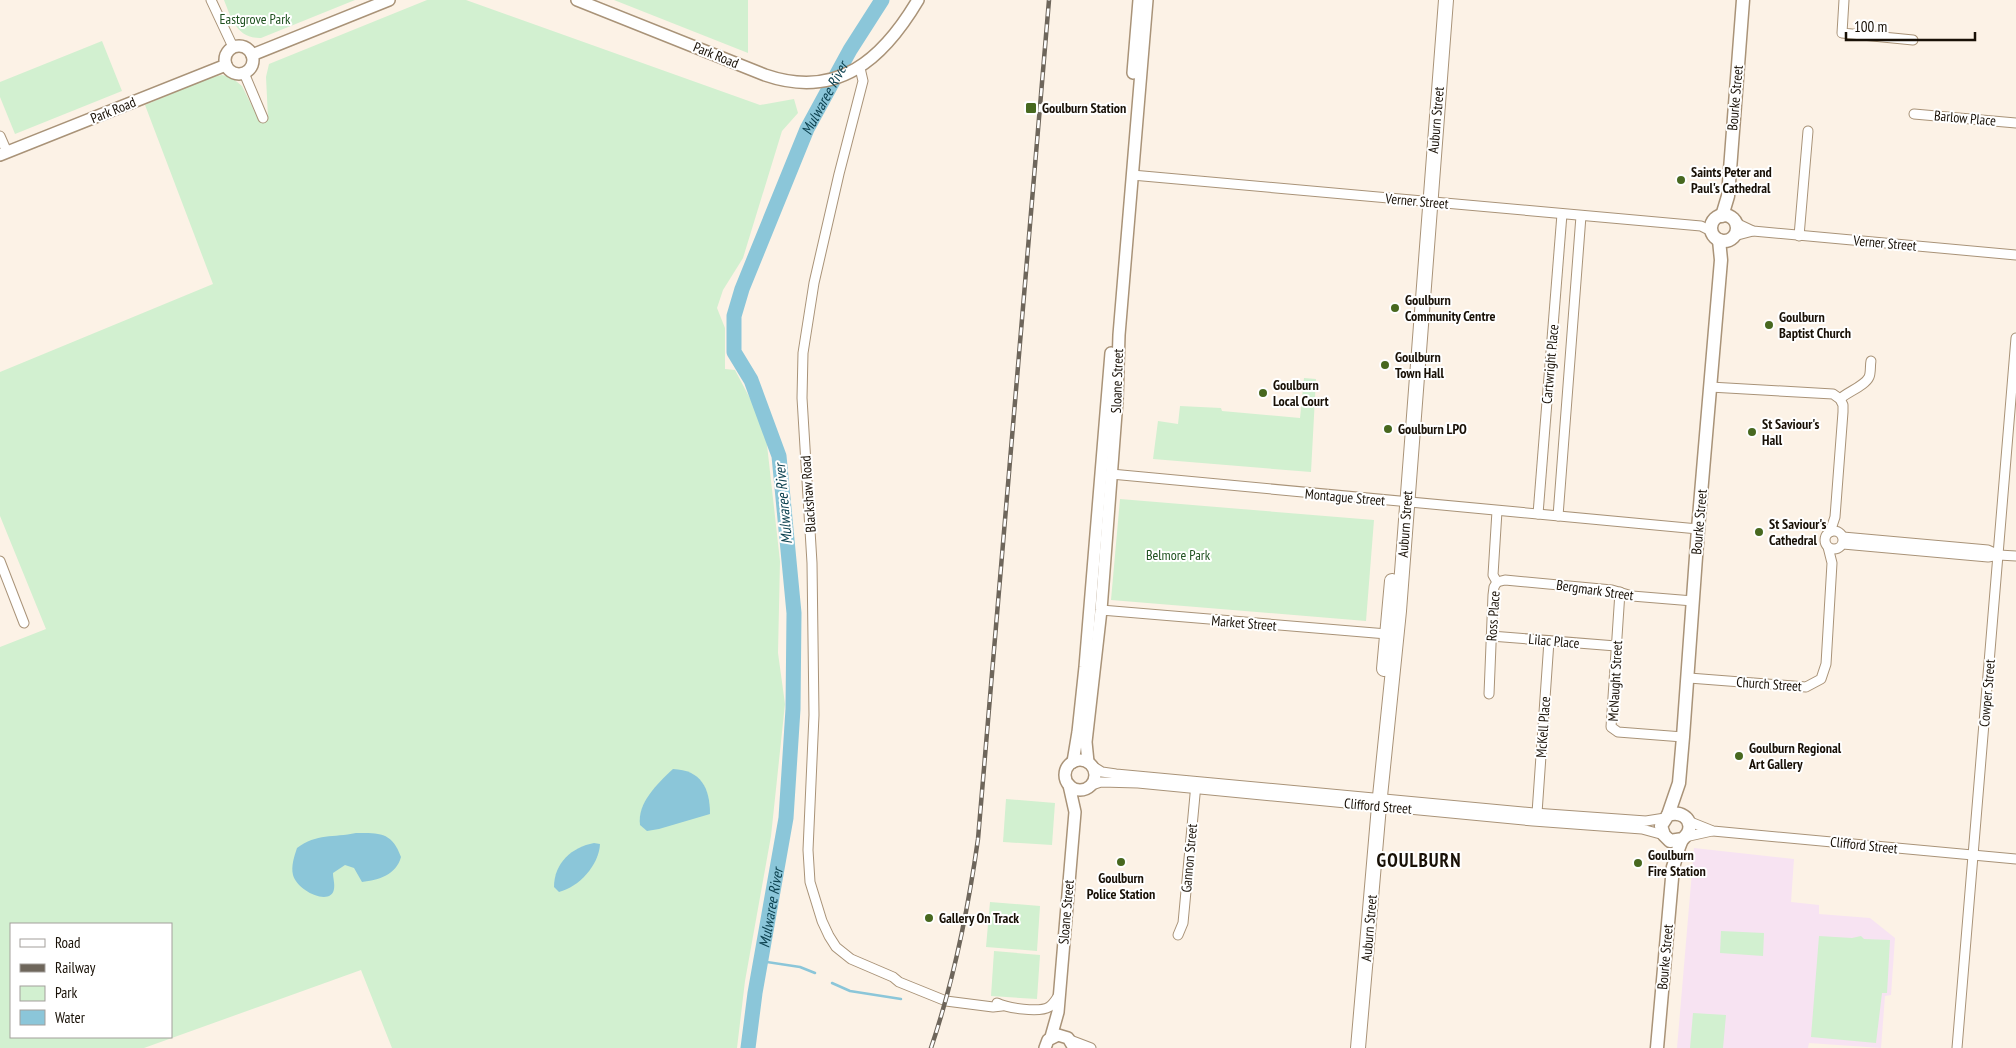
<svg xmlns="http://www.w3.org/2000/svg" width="2016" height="1048" font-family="'PT Sans Narrow',sans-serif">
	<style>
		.education { fill: #f7e3f2 }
		.green { fill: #d2f0d0; fill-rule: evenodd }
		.water { fill: #8bc6d9 }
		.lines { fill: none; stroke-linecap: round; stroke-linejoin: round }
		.stream { stroke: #8bc6d9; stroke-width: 2.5 }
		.river { stroke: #8bc6d9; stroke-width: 15 }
		.minor-casing { stroke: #a99378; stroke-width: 11 }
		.tertiary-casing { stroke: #a99378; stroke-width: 14 }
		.secondary-casing { stroke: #a99378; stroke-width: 15 }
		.primary-casing { stroke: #a99378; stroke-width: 16 }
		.minor { stroke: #fff; stroke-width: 9 }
		.tertiary { stroke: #fff; stroke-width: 11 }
		.secondary { stroke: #fff; stroke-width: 12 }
		.primary { stroke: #fff; stroke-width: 14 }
		.rail-casing { stroke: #6e665b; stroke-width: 4.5 }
		.rail { stroke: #fff; stroke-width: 2.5; stroke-dasharray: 8; stroke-linecap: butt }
		.poi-dot { fill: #47681f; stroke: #fff; stroke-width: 2 }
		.labels { text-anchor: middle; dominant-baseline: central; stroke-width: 4; stroke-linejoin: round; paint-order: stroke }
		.park-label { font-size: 14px; fill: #1f511f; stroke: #fff }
		.street-label { font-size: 14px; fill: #181006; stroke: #fff }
		.poi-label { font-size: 14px; font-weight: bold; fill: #181006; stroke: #fff; text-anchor: start }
		.water-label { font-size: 15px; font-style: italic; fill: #0d4250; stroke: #fff }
		.district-label { font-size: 19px; font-weight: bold; letter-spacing: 1px; fill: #181006; stroke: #fff }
	</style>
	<rect width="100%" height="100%" fill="#fcf2e6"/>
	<path class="education" d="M1694 848 1794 859 1791 902 1819 905V914L1870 918 1895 938 1891 995 1885 996 1881 1048 1809 1043 1808 1048H1677Z"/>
	<g class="green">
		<path d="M224 0H355L261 38C237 39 231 18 224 0Z"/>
		<path d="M427 0H466L760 105 794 99 798 113 782 131 743 258 723 290 717 308 725 328V369L735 370 765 427 780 561 778 653 785 704 771 836 745 981 737 1048H392L361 970 144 1048H0V647L46 629 0 516V372L213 284 145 105 209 78 222 75 231 77 242 86 260 122 268 118 266 77 269 64ZM11 924H171V1037H11Z"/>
		<path d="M614 0H748V53Z"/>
		<path d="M102 41 122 91 15 134 0 97V82Z"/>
		<path d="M1304 378 1316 379 1311 472 1153 459 1158 421 1178 424 1180 406 1221 408 1222 411 1300 418Z"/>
		<path d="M1120 499 1374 520 1366 621 1111 600Z"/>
		<path d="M1006 799 1055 803 1052 845 1003 842Z"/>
		<path d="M990 902 1040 906 1037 951 986 947Z"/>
		<path d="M1721 931 1764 933 1763 956 1720 953Z"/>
		<path d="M1819 936 1852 938 1861 936 1864 939 1890 940 1887 993H1882L1876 1043 1811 1037Z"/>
		<path d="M994 951 1040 955 1037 999 991 996Z"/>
		<path d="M1693 1013 1726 1015 1723 1048H1690Z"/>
	</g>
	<g class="water">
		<path d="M673 769C701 770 710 788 710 814L659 829 647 831 640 825C637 803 657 784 673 769Z"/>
		<path d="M356 833C380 833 392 832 401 857 396 875 379 880 362 882L354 868 345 865 333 873C333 878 335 884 334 889 331 907 297 891 293 875 291 866 294 857 297 848 317 833 333 838 356 833Z"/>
		<path d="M594 843 600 844C599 865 579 887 559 892L554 887C554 863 572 847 594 843Z"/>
	</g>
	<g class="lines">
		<g class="stream">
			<path d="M761 961 800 967 815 973"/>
			<path d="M832 983 850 991 901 999"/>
		</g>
		<path class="river" id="s1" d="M748 1048 755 993 786 818 793 709 794 613 779 456 751 380 734 352V316L742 289 807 129 850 50 882 0"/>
		<g class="minor-casing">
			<g id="minor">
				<path d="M211 0 233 47"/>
				<path d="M1844 0 1842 33 1913 40"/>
				<path d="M860 68 863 81 839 174 814 283 803 353 802 398 812 563 814 715 808 850 810 882 822 921 829 936 836 947 851 959 893 977 899 982 946 1001 993 1007 1002 1006"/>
				<path d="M244 73 263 118"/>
				<path d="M1914 114 2016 123"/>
				<path d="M0 136 7 152"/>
				<path d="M1132 175 1701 226 1711 231"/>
				<path d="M1736 223 1753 231 2016 255"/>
				<path d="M1734 236 1753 231"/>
				<path d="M1799 236 1808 131"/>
				<path d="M1710 387 1833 394 1840 399 1843 405V412L1835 517 1830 532"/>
				<path d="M1840 399C1847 392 1865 386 1869 377 1871 373 1870 365 1871 361"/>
				<path d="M1111 474 1698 529"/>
				<path d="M1538 514 1562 214"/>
				<path d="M1558 516 1581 216"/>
				<circle cx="1834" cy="540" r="9"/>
				<path d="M1843 537 1988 550 1999 555"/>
				<path d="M1843 544 1988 557 1999 555 2016 556"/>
				<path d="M0 561 24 623"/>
				<path d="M1497 582 1505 580 1612 590 1632 596 1693 601"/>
				<path d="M1497 582 1493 575 1497 511"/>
				<path d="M1620 592 1611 727 1618 732 1683 737"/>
				<path d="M1101 610 1387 634"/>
				<path d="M1491 636 1616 646"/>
				<path d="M1689 678 1806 687 1821 679 1826 664 1832 563 1828 547"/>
				<path d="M1489 694 1493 595 1494 587 1497 582"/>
				<path d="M1094 767 1102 772 1116 774 1534 813 1646 821 1665 818"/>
				<path d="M1092 785 1101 782 1138 783 1533 821 1642 829 1664 835"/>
				<path d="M1537 813 1549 641"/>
				<path d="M1688 821 1713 831 2016 859"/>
				<path d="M1685 837 1712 831"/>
				<path d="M1178 935 1183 923 1196 784"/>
				<path d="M997 1003C1007 1008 1039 1013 1049 1007 1054 1004 1056 999 1059 995"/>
				<path d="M1070 1040 1091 1048"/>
				<path d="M1957 1048 2016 338"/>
			</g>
		</g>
		<g class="tertiary-casing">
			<g id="tertiary">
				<path d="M577 0 765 75C838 100 883 59 918 0"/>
				<circle cx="239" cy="60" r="14"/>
				<path d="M252 55 389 0"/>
				<path d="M1133 73 1139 0"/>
				<path d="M0 155 226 65"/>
				<circle cx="1080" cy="775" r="15"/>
				<path d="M1073 762 1078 732 1085 667 1111 353"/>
				<path d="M1088 762 1086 742 1101 610 1117 400 1119 335 1147 0"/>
				<path d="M1051 1037 1058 1012 1075 812 1069 785"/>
				<path d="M1045 1048 1048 1040 1058 1035 1068 1038 1074 1048"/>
			</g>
		</g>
		<g class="secondary-casing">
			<g id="secondary">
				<circle cx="1724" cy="228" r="13"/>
				<path d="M1722 216 1728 196 1743 0"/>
				<path d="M1668 815 1679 783 1683 737 1698 529 1721 260 1719 240"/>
				<path d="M1657 1048 1673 867C1676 859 1678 847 1682 840 1685 836 1688 835 1689 830 1692 817 1679 811 1668 815L1661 826 1664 835 1670 841 1683 839"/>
			</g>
		</g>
		<g class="primary-casing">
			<g id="primary">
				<path d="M1384 669 1392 581"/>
				<path d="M1358 1048 1379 806 1399 611 1446 0"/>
			</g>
		</g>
		<use href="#minor" class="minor"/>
		<use href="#tertiary" class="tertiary"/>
		<use href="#secondary" class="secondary"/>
		<use href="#primary" class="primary"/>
		<g class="rail-casing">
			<path id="rail" d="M931 1048C954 980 968 910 978 839L1049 0"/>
		</g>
		<use href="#rail" class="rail"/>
	</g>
	<g class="poi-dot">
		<rect x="1025" y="102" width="12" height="12" rx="2.5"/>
		<circle cx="1681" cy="180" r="5"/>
		<circle cx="1395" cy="308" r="5"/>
		<circle cx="1769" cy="325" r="5"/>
		<circle cx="1385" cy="365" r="5"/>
		<circle cx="1263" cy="393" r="5"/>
		<circle cx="1388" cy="429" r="5"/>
		<circle cx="1752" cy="432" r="5"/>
		<circle cx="1759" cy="532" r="5"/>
		<circle cx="1739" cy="756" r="5"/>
		<circle cx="1121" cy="862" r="5"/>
		<circle cx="1638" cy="863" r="5"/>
		<circle cx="929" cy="918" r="5"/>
	</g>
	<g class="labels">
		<g class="park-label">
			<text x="255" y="19">Eastgrove Park</text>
			<text x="1178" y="555">Belmore Park</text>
		</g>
		<g class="street-label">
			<text transform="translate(716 55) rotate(22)">Park Road</text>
			<text transform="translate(1735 98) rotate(-85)">Bourke Street</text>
			<text transform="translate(113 110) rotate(-22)">Park Road</text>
			<text transform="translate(1965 118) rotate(5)">Barlow Place</text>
			<text transform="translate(1436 120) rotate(-85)">Auburn Street</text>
			<text transform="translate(1417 201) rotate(5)">Verner Street</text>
			<text transform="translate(1885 243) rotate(5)">Verner Street</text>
			<text transform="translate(1550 364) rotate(-85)">Cartwright Place</text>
			<text transform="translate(1117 381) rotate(-88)">Sloane Street</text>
			<text transform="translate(808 494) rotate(-94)">Blackshaw Road</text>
			<text transform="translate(1345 497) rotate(5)">Montague Street</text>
			<text transform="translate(1699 522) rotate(-85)">Bourke Street</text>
			<text transform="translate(1405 524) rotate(-86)">Auburn Street</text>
			<text transform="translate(1595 590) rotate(8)">Bergmark Street</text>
			<text transform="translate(1493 616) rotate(-86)">Ross Place</text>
			<text transform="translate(1244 623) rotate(5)">Market Street</text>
			<text transform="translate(1554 641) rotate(5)">Lilac Place</text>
			<text transform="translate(1615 681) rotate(-87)">McNaught Street</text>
			<text transform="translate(1769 684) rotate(4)">Church Street</text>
			<text transform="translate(1987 693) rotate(-85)">Cowper Street</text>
			<text transform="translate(1543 727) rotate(-86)">McKell Place</text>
			<text transform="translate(1378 806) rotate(5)">Clifford Street</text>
			<text transform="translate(1864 845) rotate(6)">Clifford Street</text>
			<text transform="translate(1189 858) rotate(-85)">Gannon Street</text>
			<text transform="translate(1066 912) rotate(-85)">Sloane Street</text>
			<text transform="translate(1369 928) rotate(-85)">Auburn Street</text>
			<text transform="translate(1665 957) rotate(-85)">Bourke Street</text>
		</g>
		<g class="poi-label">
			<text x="1042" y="108">Goulburn Station</text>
			<text x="1691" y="172">Saints Peter and<tspan x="1691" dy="16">Paul's Cathedral</tspan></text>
			<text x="1405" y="300">Goulburn<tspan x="1405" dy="16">Community Centre</tspan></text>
			<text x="1779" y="317">Goulburn<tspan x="1779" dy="16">Baptist Church</tspan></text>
			<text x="1395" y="357">Goulburn<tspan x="1395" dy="16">Town Hall</tspan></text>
			<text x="1273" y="385">Goulburn<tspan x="1273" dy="16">Local Court</tspan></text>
			<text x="1762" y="424">St Saviour's<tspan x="1762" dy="16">Hall</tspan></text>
			<text x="1398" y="429">Goulburn LPO</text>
			<text x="1769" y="524">St Saviour's<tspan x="1769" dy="16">Cathedral</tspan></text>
			<text x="1749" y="748">Goulburn Regional<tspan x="1749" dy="16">Art Gallery</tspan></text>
			<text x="1648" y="855">Goulburn<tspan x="1648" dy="16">Fire Station</tspan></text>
			<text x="1121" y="878" text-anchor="middle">Goulburn<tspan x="1121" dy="16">Police Station</tspan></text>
			<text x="939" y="918">Gallery On Track</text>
		</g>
		<g class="water-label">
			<text stroke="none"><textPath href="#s1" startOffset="982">Mulwaree River</textPath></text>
			<text transform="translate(783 504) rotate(-95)">Mulwaree River</text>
			<text stroke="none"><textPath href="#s1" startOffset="142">Mulwaree River</textPath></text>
		</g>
		<g class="district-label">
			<text x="1419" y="860">GOULBURN</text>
		</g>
	</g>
	<rect x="10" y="923" width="162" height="115" fill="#ffffff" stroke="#a39f9b"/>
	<rect x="20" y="939" width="25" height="8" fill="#ffffff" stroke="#a39f9b"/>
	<text x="55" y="948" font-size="15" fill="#181006">Road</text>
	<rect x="20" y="964" width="25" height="8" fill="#6e665b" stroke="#a39f9b"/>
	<text x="55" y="973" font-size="15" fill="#181006">Railway</text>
	<rect x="20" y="986" width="25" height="15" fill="#d2f0d0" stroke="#a39f9b"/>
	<text x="55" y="998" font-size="15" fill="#181006">Park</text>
	<rect x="20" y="1010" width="25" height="15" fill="#8bc6d9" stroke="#a39f9b"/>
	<text x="55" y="1023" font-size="15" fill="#181006">Water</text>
	<path d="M1846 32v8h129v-8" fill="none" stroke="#181006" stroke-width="2.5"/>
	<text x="1854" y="32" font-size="15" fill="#181006" stroke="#ffffff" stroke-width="4" paint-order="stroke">100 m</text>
</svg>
